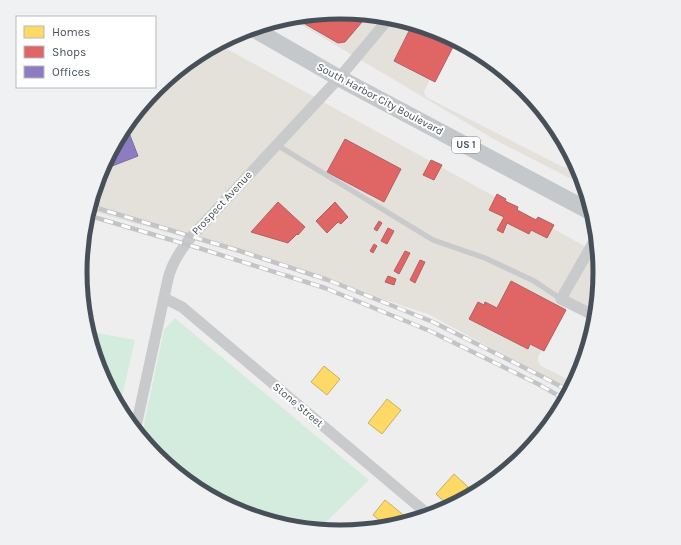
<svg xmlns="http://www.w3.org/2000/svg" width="681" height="545" font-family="Karla,sans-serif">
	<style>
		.commercial { fill: #e4e1db }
		.green { fill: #d4ecdd }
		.homes { fill: #ffd966; stroke: #c8b062 }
		.shops { fill: #e06666; stroke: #b25f62 }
		.offices { fill: #8e7cc3; stroke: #796fa3 }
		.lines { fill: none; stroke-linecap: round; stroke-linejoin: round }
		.service { stroke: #c8cacc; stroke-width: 5.5 }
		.minor { stroke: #c8cacc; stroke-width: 11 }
		.primary { stroke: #c4c8ca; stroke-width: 17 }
		.rail-casing { stroke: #c3c4c6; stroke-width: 4.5 }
		.rail { stroke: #fff; stroke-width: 3; stroke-dasharray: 9; stroke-linecap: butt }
		.labels { text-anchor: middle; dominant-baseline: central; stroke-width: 4; stroke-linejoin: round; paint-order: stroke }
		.shield { fill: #fff; stroke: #7e848a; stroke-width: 1 }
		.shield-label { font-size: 10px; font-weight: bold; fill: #475058 }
		.street-label { font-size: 11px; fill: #475058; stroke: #fff }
		.rim { fill: none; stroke: #475058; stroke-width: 5 }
	</style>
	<rect width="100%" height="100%" fill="#eee"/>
	<g class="commercial">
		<path d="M341 12 392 17 440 32 451 38 430 79 424 92 425 95 428 98 563 167H567L569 164 572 156 581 173 585 186 499 142 288 17Z"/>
		<path d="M218 44 599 254 601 273 596 321 570 308H566L564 310 538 357V361L541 366 571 381 574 382 576 381 571 391 428 314 264 260 88 210 100 173 124 128 156 88 196 56Z"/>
	</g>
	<g class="green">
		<path d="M175 318 369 480 322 526 323 531 289 528 241 513 196 489 156 457 141 438 164 330Z"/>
		<path d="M87 331 135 340 119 409 100 372Z"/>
	</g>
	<g class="homes">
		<path d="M324 366 340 379 327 395 311 382Z"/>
		<path d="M387 399 401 410 382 434 368 423Z"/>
		<path d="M454 474 468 487 450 507 436 494Z"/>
		<path d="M385 500 412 522 389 528 373 515Z"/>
	</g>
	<g class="shops">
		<path d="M341 12 368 15 345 42 338 43 293 17Z"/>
		<path d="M413 23 422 26 455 43 435 82 394 61Z"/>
		<path d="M440 32 471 48 470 51 439 33Z"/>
		<path d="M345 139 401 169 384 202 327 172Z"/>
		<path d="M431 160 442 165 434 180 423 175Z"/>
		<path d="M497 194 506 199 505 201 518 207 517 210 536 220 538 217 554 225 547 238 531 230 529 234 507 223 503 233 497 230 504 217 489 210Z"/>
		<path d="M278 202 305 227 298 235 297 234 288 243 251 232Z"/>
		<path d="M335 202 348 217 341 224 338 222 327 233 316 221Z"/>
		<path d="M379 221 382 223 377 231 374 229Z"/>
		<path d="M388 228 394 231 387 244 381 241Z"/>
		<path d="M374 244 377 246 373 253 370 251Z"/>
		<path d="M405 251 410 253 399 274 394 271Z"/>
		<path d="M599 252 601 271 592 266Z"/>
		<path d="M420 260 425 262 415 283 410 280Z"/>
		<path d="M388 276 396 279 394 285 385 282Z"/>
		<path d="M511 281 566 310 544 351 530 344 528 349 469 319 478 302 484 305 485 302 497 308Z"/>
	</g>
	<path class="offices" d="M126 125 138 156 102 170 124 128Z"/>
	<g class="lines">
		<g class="service">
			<path d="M264 32 271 23"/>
			<path d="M277 145 433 240 485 258 534 281 561 299"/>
		</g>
		<g class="minor">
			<path d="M164 298 182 307 430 516"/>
			<path d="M597 317 561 299 597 236"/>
			<path d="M135 431 168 279C172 262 181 249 192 236L339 78 390 17"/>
		</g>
		<path class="primary" d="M252 28 339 78 593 213"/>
		<g class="rail-casing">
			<g id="rail">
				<path d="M90 206 240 251 328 280 433 322 543 377 571 392"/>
				<path d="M87 215 202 249 325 288 430 331 540 385 566 400"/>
			</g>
		</g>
		<use href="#rail" class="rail"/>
	</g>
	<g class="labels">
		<rect class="shield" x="452" y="137" width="28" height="16" rx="3"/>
		<g class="shield-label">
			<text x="466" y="145">US 1</text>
		</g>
		<g class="street-label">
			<text transform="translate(380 99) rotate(28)">South Harbor City Boulevard</text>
			<text transform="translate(222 203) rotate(-47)">Prospect Avenue</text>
			<text transform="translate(298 405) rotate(40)">Stone Street</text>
		</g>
	</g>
	<path d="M0 0H681V545H0ZM87 272a253 253 0 1 1 506 0a253 253 0 1 1-506 0Z" fill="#f0f1f2" fill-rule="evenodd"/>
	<path class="rim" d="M87 272a253 253 0 1 1 506 0a253 253 0 1 1-506 0Z"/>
	<rect x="16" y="16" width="140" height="72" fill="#ffffff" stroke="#b5b9bc"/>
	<rect x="24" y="26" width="20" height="12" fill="#ffd966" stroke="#b5b9bc"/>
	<text x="52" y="36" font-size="12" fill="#475058">Homes</text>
	<rect x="24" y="46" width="20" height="12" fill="#e06666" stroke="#b5b9bc"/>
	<text x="52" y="56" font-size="12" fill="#475058">Shops</text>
	<rect x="24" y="66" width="20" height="12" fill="#8e7cc3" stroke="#b5b9bc"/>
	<text x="52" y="76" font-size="12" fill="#475058">Offices</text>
</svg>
